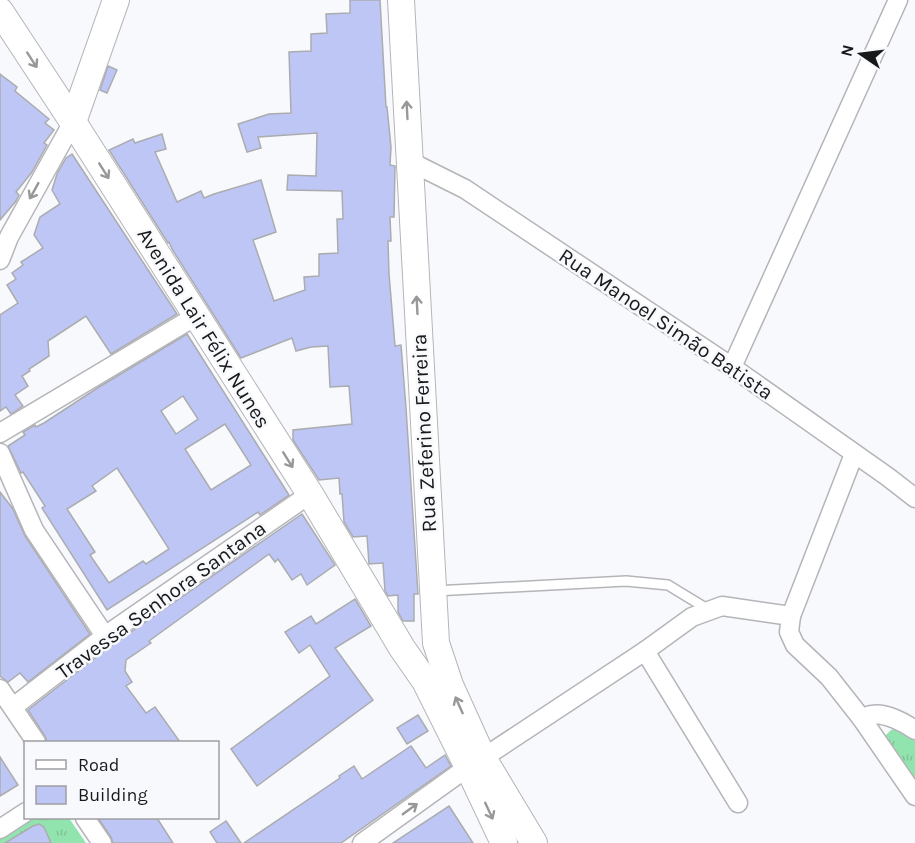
<svg xmlns="http://www.w3.org/2000/svg" width="915" height="843" font-family="Karla,sans-serif">
	<style>
		.grass { fill: url(#grass-tufts) }
		.building { fill: #bec6f5; stroke: #abacaf; stroke-width: 1.5; fill-rule: evenodd }
		.lines { fill: none; stroke-linecap: round; stroke-linejoin: round }
		.lane-casing { stroke: #b5b5b9; stroke-width: 12 }
		.street-casing { stroke: #b5b5b9; stroke-width: 21 }
		.secondary-casing { stroke: #b5b5b9; stroke-width: 28 }
		.lane { stroke: #fff; stroke-width: 9 }
		.street { stroke: #fff; stroke-width: 18 }
		.secondary { stroke: #fff; stroke-width: 26 }
		.oneway { stroke: #979898 }
		.labels { text-anchor: middle; dominant-baseline: central; stroke-width: 5; stroke-linejoin: round; paint-order: stroke }
		.street-label { font-size: 21px; fill: #18191a; stroke: #f8f9fc }
	</style>
	<defs>
		<pattern id="grass-tufts" width="24" height="20" patternUnits="userSpaceOnUse" patternTransform="scale(1.5)"><rect width="24" height="20" fill="#92e4ae"/><path d="M3 7l-1-3M5 7V3M7 7l1-3M15 17l-1-3M17 17v-4M19 17l1-3" fill="none" stroke="#7dc395"/></pattern>
	</defs>
	<rect width="100%" height="100%" fill="#f8f9fc"/>
	<g class="grass">
		<path d="M898 728 915 741V783L885 736 891 730Z"/>
		<path d="M28 818H69L86 843H0V835Z"/>
	</g>
	<g class="building">
		<path d="M350 0H380L386 107H387L391 147 390 165 395 166 394 217H390L391 241H388L389 274 395 346 401 345 406 408 418 594H414V621H403L398 612V595L388 596 385 591 383 563 369 564 367 536 353 537 344 522 342 494H340L339 478 319 480 293 440V430L352 424 349 386 330 387 328 346 311 347 296 351 292 338 241 358 172 249 169 242 168 243 109 150 133 139 135 143 162 134 166 149 155 152 177 202 201 191 204 198 214 194 261 180 276 232 253 240 274 301 305 290 304 277 319 276V254L338 253 337 219H343L342 191 287 190 288 175 316 176 317 133 258 137 261 148 247 152 238 124 269 114 291 113 289 52 311 51V34L327 33 326 14 350 13Z"/>
		<path d="M108 66 117 70 107 93 100 90Z"/>
		<path d="M0 74 17 87 15 91 49 119 45 123 54 130 44 143 47 145 32 172 16 192 19 195 16 201 0 220Z"/>
		<path d="M72 154 177 314 111 354 86 316 48 341 49 356 29 369 30 371 22 376 28 386 15 395 23 406 11 414 6 407 0 411V315L18 303 7 285 16 279 12 273 23 265 21 262 43 248 34 235 40 217 60 204 52 190 57 174 66 158Z"/>
		<path d="M187 334 289 495 260 515 258 512 107 610 42 508 45 506 23 472 21 473 8 446 25 435 23 432 35 425 36 427 44 423 99 387ZM183 396 198 419 176 434 161 411ZM225 424 251 465 211 490 185 449ZM117 468 169 549 146 564 143 561 109 583 90 555 95 552 67 509 96 491 92 486Z"/>
		<path d="M0 492 13 509 25 536 90 634 28 682 20 673 8 682 0 676Z"/>
		<path d="M302 514 335 565 307 585 301 574 292 580 278 559 275 562 269 554 149 641 151 643 126 660 125 671 132 682 126 686 146 713 155 707 180 742H47L45 736 28 710 112 645Z"/>
		<path d="M355 599 371 626 335 648 373 700 257 786 231 749 330 676 310 645 299 653 285 632 311 616 316 624Z"/>
		<path d="M418 715 428 731 407 744 397 728Z"/>
		<path d="M411 746 426 768 445 755 451 766 341 843H244L340 778 339 776 354 766 362 779Z"/>
		<path d="M0 757 18 785 0 796Z"/>
		<path d="M449 806 473 843H393Z"/>
		<path d="M98 818H157L173 843H113L111 837Z"/>
		<path d="M226 821 241 843H217L210 832Z"/>
		<path d="M39 824 44 827 51 843H5L33 826Z"/>
	</g>
	<g class="lines">
		<g class="lane-casing">
			<path id="lane" d="M434 591 626 581 668 585 709 610"/>
		</g>
		<g class="street-casing">
			<g id="street">
				<path d="M409 161 465 189 732 367 888 477 915 498"/>
				<path d="M0 260 9 237 73 122"/>
				<path d="M732 367 898 0"/>
				<path d="M0 433 196 316"/>
				<path d="M0 453 34 530 105 636"/>
				<path d="M854 454 791 616 789 632 795 645 829 677 862 719 915 796"/>
				<path d="M645 651 738 803"/>
				<path d="M0 689 36 742"/>
				<path d="M13 707 105 636 310 494"/>
				<path d="M862 719C865 717 868 715 872 715 885 712 905 723 915 730"/>
				<path d="M483 758 645 651 692 617 722 606 791 616"/>
				<path d="M85 818 102 843"/>
				<path d="M0 829 26 812"/>
				<path d="M362 843 468 767"/>
			</g>
		</g>
		<g class="secondary-casing">
			<g id="secondary">
				<path d="M401 0 436 643 450 685 483 758 534 843"/>
				<path d="M0 11 73 122 310 494 402 648 425 681 468 767 504 843"/>
				<path d="M73 122 116 0"/>
			</g>
		</g>
		<use href="#lane" class="lane"/>
		<use href="#street" class="street"/>
		<use href="#secondary" class="secondary"/>
	</g>
	<defs><path id="oneway-shaft" d="M-6 0H5M1.5-3L5.5 0L1.5 3" fill="none" stroke-width="1.6" stroke-linecap="round" stroke-linejoin="round" transform="scale(1.5)"/></defs>
	<g class="oneway">
		<use href="#oneway-shaft" transform="translate(32 60) rotate(57)"/>
		<use href="#oneway-shaft" transform="translate(407 110) rotate(-93)"/>
		<use href="#oneway-shaft" transform="translate(104 171) rotate(58)"/>
		<use href="#oneway-shaft" transform="translate(34 191) rotate(119)"/>
		<use href="#oneway-shaft" transform="translate(417 305) rotate(-93)"/>
		<use href="#oneway-shaft" transform="translate(288 460) rotate(58)"/>
		<use href="#oneway-shaft" transform="translate(459 705) rotate(-114)"/>
		<use href="#oneway-shaft" transform="translate(410 809) rotate(-36)"/>
		<use href="#oneway-shaft" transform="translate(489 811) rotate(65)"/>
	</g>
	<g class="labels">
		<g class="street-label">
			<text transform="translate(666 324) rotate(34)">Rua Manoel Simão Batista</text>
			<text transform="translate(204 328) rotate(58)">Avenida Lair Félix Nunes</text>
			<text transform="translate(424 433) rotate(-93)">Rua Zeferino Ferreira</text>
			<text transform="translate(161 600) rotate(-36)">Travessa Senhora Santana</text>
		</g>
	</g>
	<rect x="24" y="741" width="195" height="78" fill="#f8f9fc" stroke="#9e9fa2" stroke-width="1.5"/>
	<rect x="36" y="760" width="30" height="9" fill="#ffffff" stroke="#9e9fa2" stroke-width="1.5"/>
	<text x="78" y="771" font-size="18" fill="#18191a">Road</text>
	<rect x="36" y="786" width="30" height="18" fill="#bec6f5" stroke="#9e9fa2" stroke-width="1.5"/>
	<text x="78" y="801" font-size="18" fill="#18191a">Building</text>
	<g transform="translate(861 54) rotate(284)" stroke="#f8f9fc" stroke-width="4.5" paint-order="stroke">
	<path d="M0-4.5L10 22L0 15L-10 22Z" fill="#18191a"/>
	<text y="-9" font-size="16" font-weight="bold" text-anchor="middle" fill="#18191a">N</text>
	</g>
</svg>
